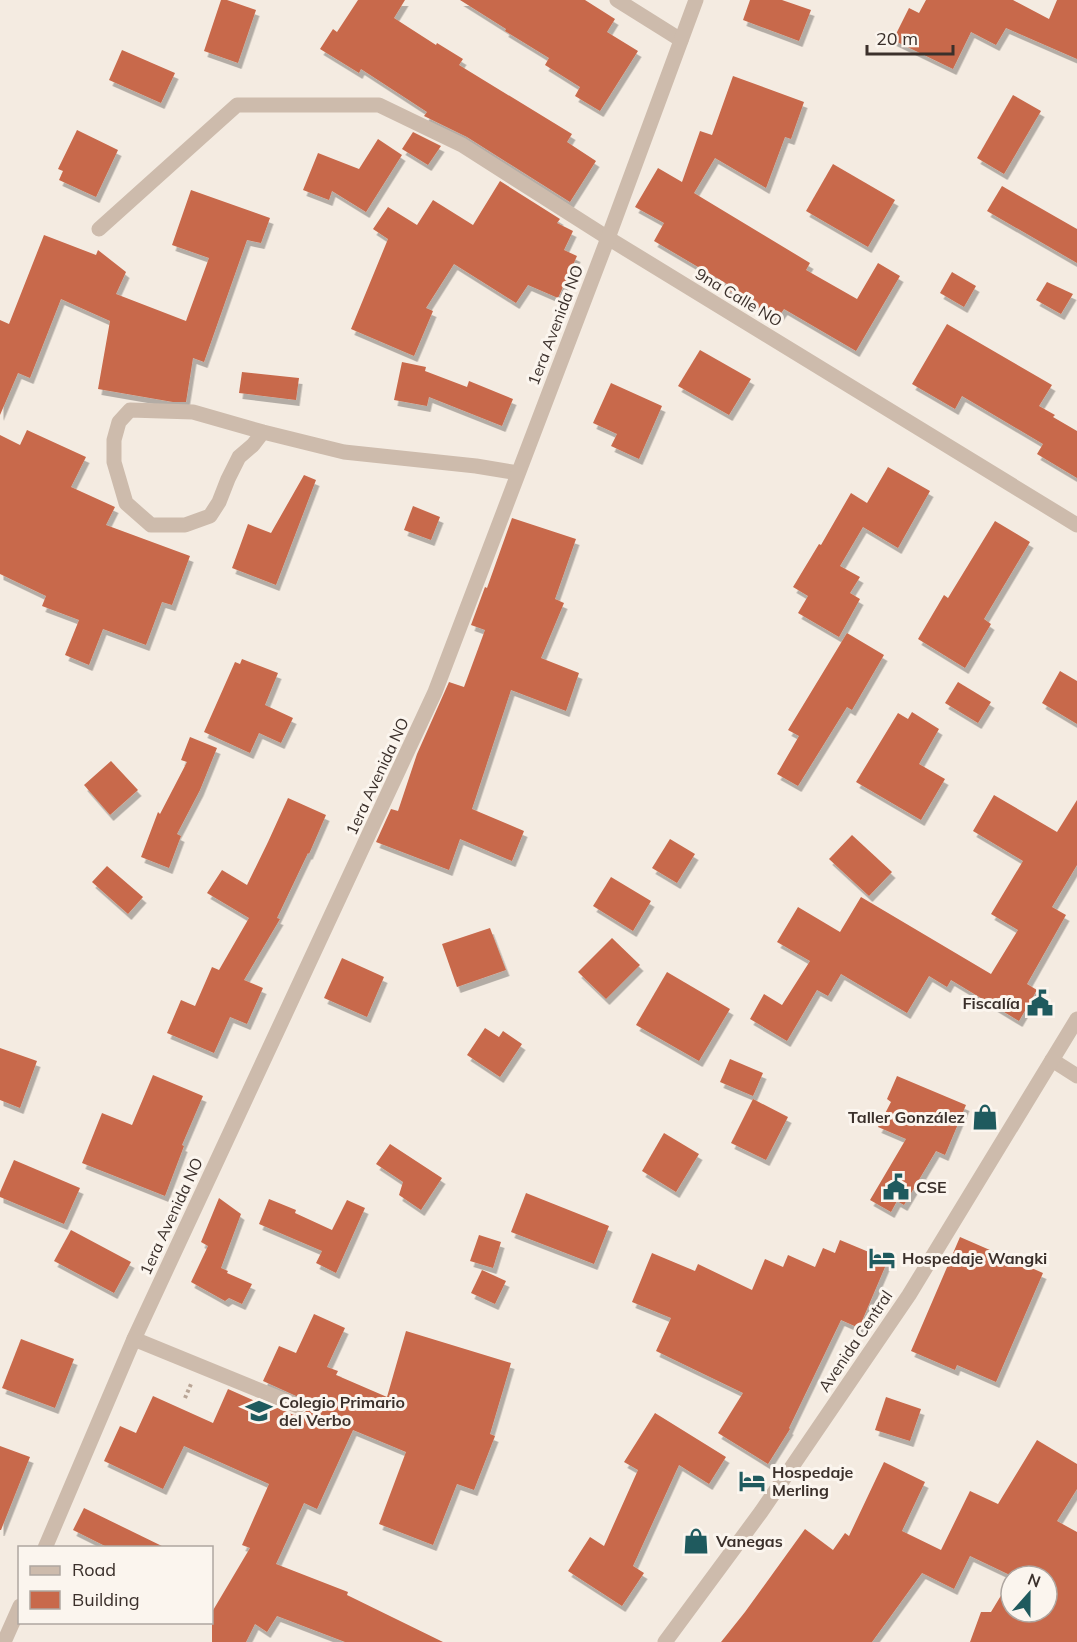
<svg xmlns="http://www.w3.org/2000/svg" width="1077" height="1642" font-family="Mulish,sans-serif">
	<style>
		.building { fill: #c8694b; filter: url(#shadow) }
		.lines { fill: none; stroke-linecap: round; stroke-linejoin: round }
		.path { stroke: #b9a596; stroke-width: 4; stroke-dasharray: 3 3; stroke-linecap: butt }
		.minor { stroke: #cdbbac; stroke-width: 15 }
		.labels { text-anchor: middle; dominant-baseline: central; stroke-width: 6; stroke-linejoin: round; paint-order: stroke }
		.street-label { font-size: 16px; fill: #3b302b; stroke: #fbf5ee }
		.poi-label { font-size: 16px; font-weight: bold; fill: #3b302b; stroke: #fbf5ee; text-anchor: start }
	</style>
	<defs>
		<filter id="shadow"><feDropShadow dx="3.5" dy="6" stdDeviation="0" flood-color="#0004"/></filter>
	</defs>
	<rect width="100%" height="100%" fill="#f4ebe1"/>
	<g class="building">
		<path d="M221 0H227L256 10 238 63 204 51Z"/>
		<path d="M358 0H405L394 18 436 45 437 43 463 59 459 65 572 134 567 142 596 161 570 202 467 137 424 116 427 112 361 69 359 73 320 49 333 29 337 32Z"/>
		<path d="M460 0H585L615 19 607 32 638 51 600 111 575 96 580 87 545 65 549 58 505 31 506 29Z"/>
		<path d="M750 0H782L811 10 799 41 743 20Z"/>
		<path d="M926 0H1013L1049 19 1057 0H1077V59L1006 28 996 45 971 32 953 69 893 40 909 8 919 13Z"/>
		<path d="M122 50 175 73 161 103 109 80Z"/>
		<path d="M733 76 804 102 791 139 785 137 766 188 715 158 694 193 810 263 806 270 857 299 878 263 900 276 856 351 784 309 777 319 725 288 727 284 654 241 664 223 635 207 658 168 682 182 700 131 712 135Z"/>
		<path d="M1013 95 1041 111 1004 174 977 158Z"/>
		<path d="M77 130 118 150 96 197 59 180 63 171 58 169Z"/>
		<path d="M413 132 441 146 428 165 402 149Z"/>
		<path d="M378 139 402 155 366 212 332 191 329 200 303 190 318 153 359 169Z"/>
		<path d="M833 164 895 200 868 247 806 211Z"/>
		<path d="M500 181 560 219 557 223 573 231 564 250 577 256 558 298 528 285 516 303 454 264 426 308 433 311 414 356 351 329 388 239 373 229 388 207 417 225 433 200 473 225Z"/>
		<path d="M1002 186 1077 229V263L987 211Z"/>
		<path d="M191 190 270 218 261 243 247 240 204 362 193 358 186 402H173L98 389 110 321 61 299 30 378 18 373 0 415V320L9 324 44 235 96 255 98 250 126 272 116 294 186 321 209 258 172 245Z"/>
		<path d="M952 272 976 286 964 307 940 293Z"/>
		<path d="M1047 282 1073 294 1061 314 1036 300Z"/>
		<path d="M947 324 1052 385 1039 406 1055 415 1053 417 1077 431V478L1037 454 1043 444 962 396 955 409 912 384Z"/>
		<path d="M700 350 751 379 729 415 678 386Z"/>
		<path d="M402 362 426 367 425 371 467 387 469 381 513 399 502 426 429 397 427 406 394 400Z"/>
		<path d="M242 372 299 378 296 400 239 393Z"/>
		<path d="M611 383 662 406 639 459 611 446 617 434 593 423Z"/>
		<path d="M27 430 86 457 71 487 115 507 106 525 190 556 172 605 162 602 146 645 103 629 89 665 65 655 79 620 42 606 46 596 0 574V435L20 445Z"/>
		<path d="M888 467 930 491 898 548 863 527 840 566 860 577 850 593 860 599 839 637 798 613 808 596 793 587 819 544 821 545 851 493 867 503Z"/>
		<path d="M304 475 316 480 276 585 232 568 248 524 271 533Z"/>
		<path d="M413 506 440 517 431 540 404 530Z"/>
		<path d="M512 518 576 539 555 599 564 603 541 658 579 673 566 711 511 690 472 809 524 831 512 861 460 839 449 870 376 842 391 809 398 811 417 754 449 682 464 687 485 630 471 625 485 587 487 588Z"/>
		<path d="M995 521 1030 542 984 619 991 624 965 668 918 639 944 595 948 598Z"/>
		<path d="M847 633 884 655 852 710 847 707 798 786 777 774 799 736 788 730Z"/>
		<path d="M242 659 278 673 265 705 293 718 281 743 259 733 250 753 204 732 235 662 240 664Z"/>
		<path d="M1060 671 1077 681V724L1042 703Z"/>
		<path d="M958 682 991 702 978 723 945 703Z"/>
		<path d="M912 712 939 729 919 764 945 779 921 820 856 782 898 713 908 719Z"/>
		<path d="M190 737 217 748 200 790 177 834 181 836 169 868 141 857 158 812 160 814 187 762 181 760Z"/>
		<path d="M111 761 138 790 110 815 84 785Z"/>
		<path d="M994 795 1057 832 1077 800V865L1052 907 1066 915 1027 984 1037 990 1019 1021 951 980 947 987 929 976 907 1013 841 974 828 996 817 990 787 1041 750 1019 764 994 782 1005 810 961 777 942 798 907 840 932 861 897 991 974 1018 930 991 914 1023 861 973 831Z"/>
		<path d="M288 798 326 815 309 854 308 853 277 918 280 919 244 980 263 988 247 1024 230 1017 214 1053 167 1033 181 1000 195 1006 212 967 219 970 249 918 207 893 222 870 247 885 268 842Z"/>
		<path d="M852 835 892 872 869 896 829 859Z"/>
		<path d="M670 839 695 854 677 883 652 868Z"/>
		<path d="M107 866 143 897 128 914 92 882Z"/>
		<path d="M611 877 651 901 633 931 593 906Z"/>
		<path d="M490 928 506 970 457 987 442 944Z"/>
		<path d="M612 938 640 965 606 999 578 972Z"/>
		<path d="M342 958 384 977 367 1017 324 998Z"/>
		<path d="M667 972 730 1009 699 1061 636 1025Z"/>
		<path d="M485 1028 499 1037 503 1031 522 1044 500 1077 467 1055Z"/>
		<path d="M0 1048 37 1061 20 1108 0 1100Z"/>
		<path d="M730 1059 763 1073 753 1096 720 1082Z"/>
		<path d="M153 1075 203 1096 182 1145 184 1146 165 1196 82 1163 102 1113 132 1125Z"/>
		<path d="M897 1076 966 1105 945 1155 936 1151 904 1205 897 1201 891 1212 870 1200 906 1139 878 1127 891 1102 887 1099Z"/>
		<path d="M753 1099 788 1117 766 1160 731 1143Z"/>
		<path d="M664 1133 699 1154 676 1192 642 1171Z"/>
		<path d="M390 1144 442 1178 421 1210 399 1195 403 1182 376 1164Z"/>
		<path d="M14 1160 80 1188 64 1224 0 1197V1192Z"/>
		<path d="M526 1193 609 1226 594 1264 511 1232Z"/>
		<path d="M219 1198 241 1214 221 1268 228 1271 227 1273 252 1284 242 1304 229 1298 225 1301 191 1282 208 1246 201 1242Z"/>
		<path d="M269 1199 296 1210 295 1213 332 1230 347 1200 365 1208 336 1273 316 1263 322 1251 259 1224Z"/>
		<path d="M71 1230 131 1262 114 1293 54 1261Z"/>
		<path d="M479 1235 501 1242 493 1268 470 1261Z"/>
		<path d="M960 1237 1043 1273 996 1382 957 1365 955 1370 911 1351Z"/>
		<path d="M840 1240 888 1260 859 1328 841 1320 789 1428 790 1429 768 1464 718 1433 743 1393 656 1351 671 1318 632 1302 652 1253 695 1271 698 1264 752 1290 765 1259 783 1267 788 1255 815 1267 823 1248 835 1253Z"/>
		<path d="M482 1270 506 1281 495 1304 471 1293Z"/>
		<path d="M314 1314 345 1328 327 1367 338 1371 336 1375 387 1397 406 1331 511 1363 490 1434 495 1436 474 1490 457 1484 433 1545 379 1524 406 1452 353 1430 317 1509 304 1503 276 1564 348 1592 347 1595 443 1642H345L277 1616 267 1632 255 1624 246 1642H212V1612L250 1548 242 1545 269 1484 184 1446 163 1489 104 1461 120 1426 136 1433 153 1396 213 1423 228 1389 255 1401 256 1399 294 1415 303 1414 307 1410 308 1405 305 1400 263 1381 279 1346 296 1353Z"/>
		<path d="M21 1339 74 1359 55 1408 2 1388Z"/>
		<path d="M886 1397 921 1409 910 1441 875 1430Z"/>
		<path d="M655 1413 726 1457 709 1484 679 1465 633 1566 644 1573 622 1606 568 1571 590 1537 604 1546 638 1470 624 1462Z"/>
		<path d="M1037 1440 1077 1464V1489L1057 1521 1077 1532V1642H970L981 1612H991L1011 1579V1612H1047V1576H1012L970 1556 954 1589 922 1573 872 1642H721L745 1612 805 1529 833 1550 845 1533 849 1536 884 1462 925 1482 902 1531 941 1550 970 1491 998 1504Z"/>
		<path d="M0 1446 30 1457 1 1530H0Z"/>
		<path d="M84 1508 166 1548H109L73 1530Z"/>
	</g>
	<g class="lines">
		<path class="path" d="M185 1398 191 1384"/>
		<g class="minor">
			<path d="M617 0 681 40"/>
			<path d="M99 229 237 105H379L462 145 608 238 1077 525"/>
			<path d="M263 432 253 445 239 457 228 479 219 502 210 516 185 525H151L126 503 114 462V440L119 422 130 410 193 412 263 432 344 452 476 466 518 473"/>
			<path d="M1052 1060 1077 1076"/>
			<path d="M134 1339 298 1406"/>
			<path d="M45 1548 134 1339 435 692 608 238 696 0"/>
			<path d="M4 1642 20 1606"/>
			<path d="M665 1642 761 1512 909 1295 1077 1019"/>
		</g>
	</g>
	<defs>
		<g id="civic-bare" transform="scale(2.07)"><path d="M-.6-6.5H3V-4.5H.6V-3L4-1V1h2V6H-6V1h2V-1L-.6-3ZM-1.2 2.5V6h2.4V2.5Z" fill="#1f5a5e" stroke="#fbf5ee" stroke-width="2.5" paint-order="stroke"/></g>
		<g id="shop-bare" transform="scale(2.07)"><path d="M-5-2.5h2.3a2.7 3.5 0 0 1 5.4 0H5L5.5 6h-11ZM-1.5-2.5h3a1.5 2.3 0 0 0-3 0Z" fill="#1f5a5e" stroke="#fbf5ee" stroke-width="2.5" paint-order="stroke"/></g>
		<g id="hotel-bare" transform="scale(2.07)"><path d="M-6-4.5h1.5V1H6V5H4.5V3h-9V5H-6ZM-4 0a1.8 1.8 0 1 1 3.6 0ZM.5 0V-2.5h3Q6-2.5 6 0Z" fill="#1f5a5e" stroke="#fbf5ee" stroke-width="2.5" paint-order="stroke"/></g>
		<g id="school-bare" transform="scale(2.07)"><path d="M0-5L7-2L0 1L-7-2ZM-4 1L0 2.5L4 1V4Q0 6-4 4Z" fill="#1f5a5e" stroke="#fbf5ee" stroke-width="2.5" paint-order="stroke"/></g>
	</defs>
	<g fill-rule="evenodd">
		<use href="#civic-bare" x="1040" y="1003"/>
		<use href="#shop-bare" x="985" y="1117"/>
		<use href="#civic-bare" x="896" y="1187"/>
		<use href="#hotel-bare" x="882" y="1258"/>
		<use href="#school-bare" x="259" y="1411"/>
		<use href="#hotel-bare" x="752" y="1481"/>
		<use href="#shop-bare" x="696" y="1541"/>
	</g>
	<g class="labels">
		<g class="street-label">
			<text transform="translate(739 297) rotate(31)">9na Calle NO</text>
			<text transform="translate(555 325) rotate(-69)">1era Avenida NO</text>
			<text transform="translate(377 776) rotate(-65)">1era Avenida NO</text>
			<text transform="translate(171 1216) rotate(-65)">1era Avenida NO</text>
			<text transform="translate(855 1341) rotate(-56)">Avenida Central</text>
		</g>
		<g class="poi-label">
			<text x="1020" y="1003" text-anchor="end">Fiscalía</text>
			<text x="965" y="1117" text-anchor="end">Taller González</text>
			<text x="916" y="1187">CSE</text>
			<text x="902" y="1258">Hospedaje Wangki</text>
			<text x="279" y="1402">Colegio Primario<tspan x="279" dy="18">del Verbo</tspan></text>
			<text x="772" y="1472">Hospedaje<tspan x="772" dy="18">Merling</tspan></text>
			<text x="716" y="1541">Vanegas</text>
		</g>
	</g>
	<rect x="18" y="1546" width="195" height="78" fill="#fbf5ee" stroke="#aea6a0" stroke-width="1.5"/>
	<rect x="30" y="1566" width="30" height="9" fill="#cdbbac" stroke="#aea6a0" stroke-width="1.5"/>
	<text x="72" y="1576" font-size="18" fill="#3b302b">Road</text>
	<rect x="30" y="1591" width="30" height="18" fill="#c8694b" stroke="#aea6a0" stroke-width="1.5"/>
	<text x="72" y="1606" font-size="18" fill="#3b302b">Building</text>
	<g transform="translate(1029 1594) rotate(21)"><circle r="28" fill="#fbf5ee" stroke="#aea6a0" stroke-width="1.5"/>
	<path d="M0-4.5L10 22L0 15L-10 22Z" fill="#1f5a5e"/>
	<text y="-9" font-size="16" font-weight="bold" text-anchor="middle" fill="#3b302b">N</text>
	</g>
	<path d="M867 45v9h86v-9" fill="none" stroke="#3b302b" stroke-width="3"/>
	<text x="876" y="45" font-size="18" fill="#3b302b" stroke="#fbf5ee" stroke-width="4.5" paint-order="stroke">20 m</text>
</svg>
